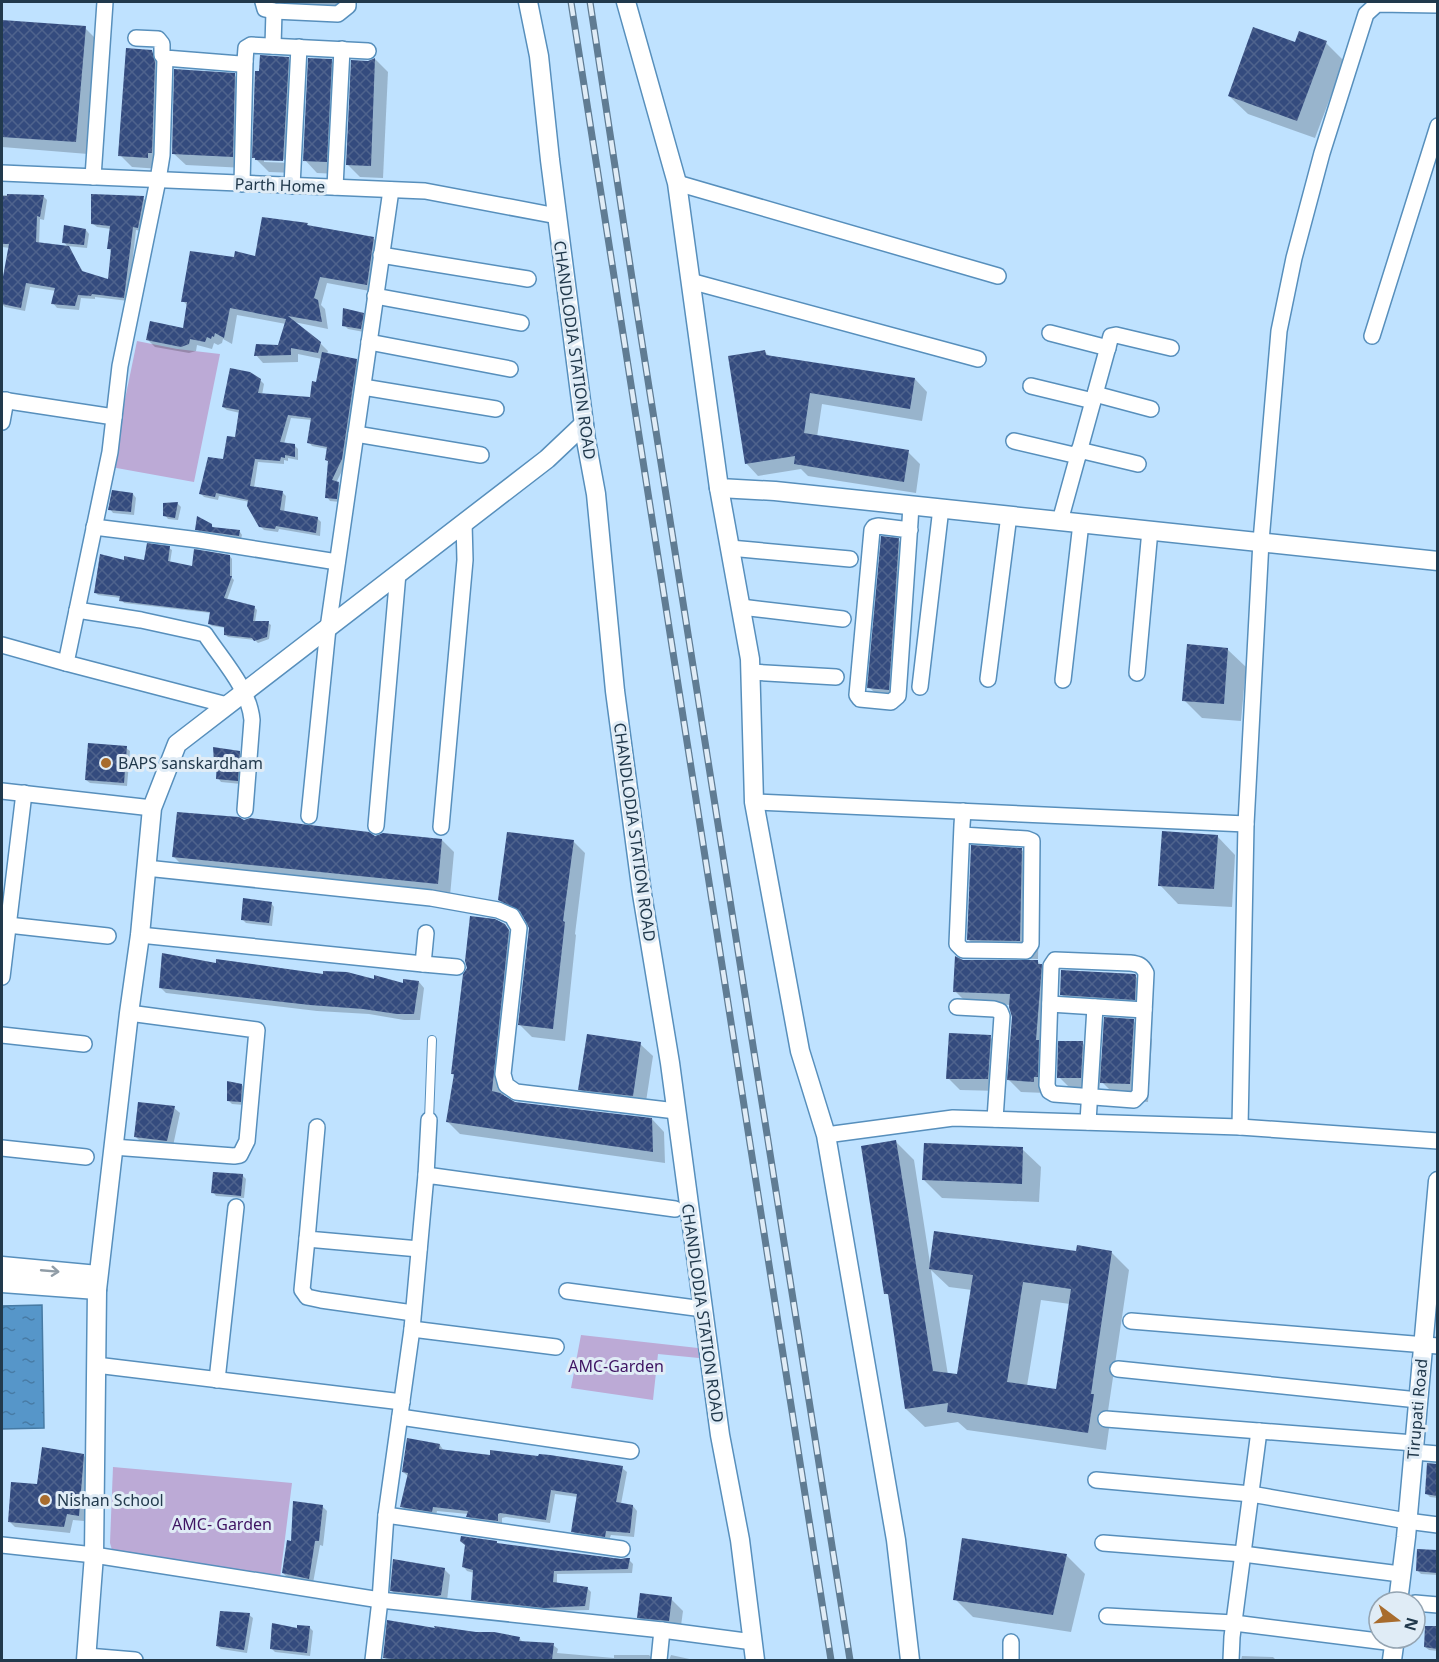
<svg xmlns="http://www.w3.org/2000/svg" width="1439" height="1662" font-family="'Noto Sans',sans-serif">
	<style>
		.park { fill: #bcaad6 }
		.water { fill: url(#water-ripples); stroke: #467aa4; stroke-width: 1.5 }
		.shadow { fill: #0003; fill-rule: evenodd }
		.building { fill: url(#building-cross-hatch); fill-rule: evenodd }
		.lines { fill: none; stroke-linecap: round; stroke-linejoin: round }
		.service-casing { stroke: #578fbc; stroke-width: 10 }
		.minor-casing { stroke: #578fbc; stroke-width: 18 }
		.tertiary-casing { stroke: #578fbc; stroke-width: 21 }
		.service { stroke: #fff; stroke-width: 8 }
		.minor { stroke: #fff; stroke-width: 15 }
		.tertiary { stroke: #fff; stroke-width: 18 }
		.rail-casing { stroke: #607c93; stroke-width: 7 }
		.rail { stroke: #e0ecf6; stroke-width: 4.5; stroke-dasharray: 14; stroke-linecap: butt }
		.oneway { stroke: #909ca6 }
		.poi-dot { fill: #a86c2e; stroke: #e0ecf6; stroke-width: 2 }
		.labels { text-anchor: middle; dominant-baseline: central; stroke-width: 6; stroke-linejoin: round; paint-order: stroke }
		.street-label { font-size: 16px; fill: #21394c; stroke: #e0ecf6 }
		.poi-label { font-size: 16px; fill: #21394c; stroke: #e0ecf6; text-anchor: start }
		.park-label { font-size: 16px; fill: #3f1463; stroke: #e0ecf6 }
	</style>
	<defs>
		<pattern id="water-ripples" width="26" height="14" patternUnits="userSpaceOnUse" patternTransform="scale(1.5)"><rect width="26" height="14" fill="#5696c9"/><path d="M2 4q2-2 4 0t4 0M15 11q2-2 4 0t4 0" fill="none" stroke="#477ba5"/></pattern>
		<pattern id="building-cross-hatch" width="8" height="8" patternUnits="userSpaceOnUse" patternTransform="scale(1.5)"><rect width="8" height="8" fill="#344b7e"/><path d="M0 0l8 8M0 8l8-8" fill="none" stroke="#4f638d"/></pattern>
	</defs>
	<rect width="100%" height="100%" fill="#bfe2ff"/>
	<g class="park">
		<path d="M137 341 177 349 220 354 194 482 111 467Z"/>
		<path d="M581 1335 698 1348 699 1358 658 1354 653 1400 571 1388Z"/>
		<path d="M113 1467 292 1483 280 1578 122 1559 112 1550 110 1543Z"/>
	</g>
	<path class="water" d="M42 1305 44 1428 2 1429V1306Z"/>
	<g class="shadow">
		<path d="M289 2H355V6L302 14Z"/>
		<path d="M2 21 85 28 97 40 88 154 2 147Z"/>
		<path d="M1326 43 1344 61 1315 138 1248 114 1229 96Z"/>
		<path d="M152 52 164 64 160 169 132 167 120 155Z"/>
		<path d="M288 58 300 71 295 173 269 172 254 157ZM264 159 291 160V163L264 162Z"/>
		<path d="M375 59 388 72 383 178 360 177 347 164 368 62Z"/>
		<path d="M331 60 343 73 338 174 317 173 305 160Z"/>
		<path d="M234 75 247 87 245 168 186 165 173 153Z"/>
		<path d="M2 195 43 196 47 200 44 220 40 219 39 244 68 248 84 273 109 281 112 252 108 248 111 229 97 227 92 223 143 198 147 202 142 231 136 230 128 301 95 297V299L81 298 79 310 57 308 53 303 56 291 30 287 25 311 5 307 2 304V296L10 248 2 247Z"/>
		<path d="M307 224 309 227 374 239 381 246 375 292 327 283 321 305 325 309 328 329 294 322 320 343 328 351 327 354 356 360 360 364 346 463 336 483 342 487 340 502 330 501 327 497 330 462 328 449 312 446 309 442 312 420 291 418 284 444 294 445 298 449V460L288 458V461L284 460V464L258 462 254 488 283 493 286 496 284 513 317 518 321 522 320 536 279 529 278 532 264 530 260 526 250 502 219 496 218 500 204 497 200 493 224 461 236 439 240 413 227 410 223 407 260 380 264 384 262 395 311 398 318 383 322 359 298 354V362L263 363 256 355 279 347 286 324 237 315 232 344 223 339 222 343 218 345 214 343 212 349 197 345 196 351 189 353 155 347 148 340 184 329 188 306 183 301 235 259 256 258Z"/>
		<path d="M86 230 89 234 87 248 67 246 64 242Z"/>
		<path d="M363 314 366 318 364 332 348 329 344 325Z"/>
		<path d="M765 352 770 357 915 379 927 392 922 421 822 404 817 437 908 452 920 464 916 493 808 476 801 469 758 476 746 463Z"/>
		<path d="M133 494 136 498 134 515 113 513 110 509Z"/>
		<path d="M177 503 181 507 178 520 168 519 165 515Z"/>
		<path d="M211 525 215 529 240 532 242 535 241 539 200 532 197 529Z"/>
		<path d="M898 540 911 552 900 701 881 699 869 687Z"/>
		<path d="M169 548 172 550 170 563 193 567 230 556 232 559V578L234 580 227 600 254 607 257 610 255 622 268 623 271 625 269 639 258 643 255 640 228 637 226 635V628L212 626 210 624 211 613 124 603 121 598 98 595 95 592 125 562H145Z"/>
		<path d="M1227 649 1246 667 1241 721 1202 718 1184 700Z"/>
		<path d="M126 748 130 751 127 786 90 783 86 780Z"/>
		<path d="M239 752 243 756 241 784 221 782 218 778V763L216 761Z"/>
		<path d="M243 821 374 837 442 840 454 852 450 896 186 869 174 857Z"/>
		<path d="M1217 836 1235 855 1232 907 1178 904 1160 885Z"/>
		<path d="M573 841 585 853 575 934 576 935 565 1041 532 1037 520 1025 530 928 525 918 512 912 500 900Z"/>
		<path d="M1022 850 1040 868 1038 959 987 958 969 940Z"/>
		<path d="M271 903 274 907 272 926 246 923 242 919Z"/>
		<path d="M504 925 521 944 504 1096 514 1103 652 1119 664 1132 665 1163 460 1134 448 1122 455 1076 452 1074Z"/>
		<path d="M963 961 1038 962 1053 978 1046 1093 1021 1092 1009 1080 1013 1016 1011 1005 967 1003 955 991Z"/>
		<path d="M217 964 405 985 419 982 424 988 420 1020H404L369 1014 317 1011 166 993 160 987Z"/>
		<path d="M1134 975 1148 989 1147 1011 1074 1007 1061 994Z"/>
		<path d="M1133 1021 1152 1039 1148 1102 1120 1100 1100 1080 1099 1096 1077 1095 1059 1077 1082 1043 1103 1063Z"/>
		<path d="M990 1037 1003 1049 1000 1091 960 1090 948 1078Z"/>
		<path d="M640 1044 653 1056 645 1108 592 1101 580 1089Z"/>
		<path d="M242 1085 245 1089 244 1105 232 1104 228 1100Z"/>
		<path d="M174 1108 180 1113 173 1146 142 1143 136 1137Z"/>
		<path d="M896 1142 914 1160 930 1263 1111 1252 1129 1270 1108 1411 1111 1414 1106 1450 967 1430 958 1422 925 1427 906 1409 890 1297 886 1293ZM931 1270 949 1287 972 1290 958 1376 948 1375ZM1041 1300 1070 1304 1057 1391 1027 1386Z"/>
		<path d="M1022 1149 1041 1167 1039 1202 942 1198 924 1180Z"/>
		<path d="M242 1175 246 1179 244 1198 216 1196 213 1192Z"/>
		<path d="M440 1445 444 1451 622 1468 627 1472 621 1504 633 1506 637 1511 634 1537 611 1535 609 1540 578 1536 573 1531 578 1497 555 1494 550 1523 506 1517 502 1518V1525L472 1521 468 1516V1514L437 1511 436 1516 406 1511 402 1507 409 1477 403 1472Z"/>
		<path d="M83 1455 89 1461 84 1521 73 1520 70 1533 15 1527 9 1521 39 1486Z"/>
		<path d="M1428 1474 1438 1475V1498L1430 1497 1427 1494Z"/>
		<path d="M323 1507 327 1511 323 1546 320 1545 313 1583 288 1578 283 1573 292 1543Z"/>
		<path d="M496 1542 499 1545 629 1560 633 1564 632 1573 557 1574V1584L587 1588 591 1592 589 1610 549 1611 477 1603 473 1599 474 1573 467 1571 463 1566Z"/>
		<path d="M1419 1551 1438 1552V1575L1421 1574 1417 1570Z"/>
		<path d="M1067 1556 1085 1574 1071 1632 973 1617 955 1599Z"/>
		<path d="M444 1569 450 1575 447 1601 398 1597 392 1591Z"/>
		<path d="M671 1599 683 1611 680 1633 651 1629 638 1617Z"/>
		<path d="M249 1615 253 1618 247 1653 221 1649 217 1646Z"/>
		<path d="M309 1627 313 1631 310 1656 275 1652 272 1649 298 1630Z"/>
		<path d="M1427 1627 1438 1628V1651L1429 1650 1425 1647Z"/>
		<path d="M437 1630 519 1638 523 1642 553 1645 558 1649 557 1653 614 1658V1655H649L654 1660H387L385 1658Z"/>
		<path d="M671 1655 694 1660H669Z"/>
		<path d="M1242 1656 1273 1657 1276 1660H1241Z"/>
	</g>
	<g class="building">
		<path d="M2 20 86 26 76 142 2 137Z"/>
		<path d="M1253 27 1295 42 1299 31 1327 41 1297 121 1228 96Z"/>
		<path d="M126 48 152 50 155 62 152 153H148V158L118 156Z"/>
		<path d="M260 55 289 57 283 161 255 160V158H252L255 71H259Z"/>
		<path d="M308 58 332 59 327 162 303 161Z"/>
		<path d="M375 58 371 166 346 165 351 60 368 61Z"/>
		<path d="M174 69 235 73 233 157 172 154Z"/>
		<path d="M7 194 44 195 40 217 37 216 36 242 69 246 82 271 108 279 111 249H107L110 226 91 224V194L144 196 138 228 133 227 124 298 92 294 91 296 78 295 75 306 51 304 55 288 26 283 21 308 2 304V282L9 244H2V196H7Z"/>
		<path d="M262 217 308 223 307 225 374 237 367 285 320 277 314 298 318 300 322 322 288 316 321 342 318 353 291 348V355L254 356 256 344 278 345 286 319 230 308 224 338 215 333 214 337 212 336 211 339 207 337 205 342 190 339 189 344 181 347 146 340 150 321 183 328 187 302H181L190 251 234 257 235 251 255 256Z"/>
		<path d="M64 225 86 229 84 245 62 243Z"/>
		<path d="M343 308 364 313 361 329 342 326Z"/>
		<path d="M765 350 766 355 915 378 910 409 810 393 804 433 909 450 904 482 794 464 795 456 745 464 728 356Z"/>
		<path d="M322 352 357 359 342 459 332 480 339 482 337 499 325 498 328 461 325 460 327 447 307 443 311 418 288 415 280 442 295 444V457L285 455V458L281 457 280 461 255 459 250 486 283 491 280 510 318 517 316 533 276 526 275 529 259 527 247 506 248 500 216 493 215 497 199 494 208 457 223 459 227 436 235 437 239 410 222 407 230 368 250 372 261 379 258 393 310 397 312 381 316 382Z"/>
		<path d="M112 490 133 493 131 512 108 510Z"/>
		<path d="M178 502 175 518 163 516V503Z"/>
		<path d="M197 516 212 524V527L240 530 239 536 195 530Z"/>
		<path d="M881 536 899 538 889 690 867 688Z"/>
		<path d="M147 543 170 546 168 561 192 566 194 549 230 555V576H232L224 598 255 606 253 621H269L267 637 254 641 252 638 224 635V627L208 624 210 612 119 601 120 596 94 593 100 554 124 560V556L144 560Z"/>
		<path d="M1187 644 1228 648 1224 704 1182 701Z"/>
		<path d="M88 743 127 746 124 783 85 780Z"/>
		<path d="M213 747 240 751 238 781 216 779 217 762H214Z"/>
		<path d="M177 812 239 817 244 820 250 818 293 823 369 832 375 836 383 833 442 839 438 884 172 857Z"/>
		<path d="M1162 831 1218 835 1214 889 1158 886Z"/>
		<path d="M507 832 574 840 563 921 565 922 553 1029 518 1025 529 928 520 911 498 900Z"/>
		<path d="M971 845 1022 848 1020 941 967 940Z"/>
		<path d="M243 898 272 902 269 923 241 920Z"/>
		<path d="M470 916 495 919 505 924 509 930 492 1091 500 1093 515 1102 652 1118 653 1152 446 1122 454 1074H451L463 974 467 968 465 961Z"/>
		<path d="M162 953 216 963V959L323 974V971L347 972 374 979V975L403 983V979L419 981 414 1014H397L363 1009 310 1005 159 988Z"/>
		<path d="M955 956 963 960H1038V964H1042L1036 1040H1039L1038 1077H1034V1082L1007 1080 1012 1017 1009 1007 1010 994 953 992Z"/>
		<path d="M1061 970 1135 974 1136 975 1135 1000 1060 995Z"/>
		<path d="M1104 1017 1134 1019 1130 1084 1100 1083Z"/>
		<path d="M949 1033 991 1035 988 1079H946Z"/>
		<path d="M587 1034 641 1042 633 1096 578 1090Z"/>
		<path d="M1058 1041H1083L1081 1078H1057Z"/>
		<path d="M227 1081 242 1084 241 1102 227 1101Z"/>
		<path d="M138 1102 175 1106 167 1141 134 1137Z"/>
		<path d="M896 1140 933 1371 957 1374 973 1275 929 1269 934 1231 1076 1251 1077 1245 1112 1251 1091 1394H1094L1088 1433 947 1412 948 1403 905 1409 888 1294H884L861 1146ZM1023 1282 1071 1289 1056 1389 1007 1382Z"/>
		<path d="M924 1143 1023 1147 1022 1184 922 1180Z"/>
		<path d="M213 1172 243 1174 241 1196 211 1193Z"/>
		<path d="M407 1438 440 1444 439 1449 490 1455V1450L538 1456 539 1454 550 1455 623 1466 616 1502 633 1505 630 1533 606 1531 605 1537 571 1532 577 1494 551 1490 546 1520 500 1513 498 1514V1521L466 1517 468 1511 433 1507 432 1512 400 1507 408 1473 402 1472Z"/>
		<path d="M42 1447 84 1454 79 1516 67 1514 64 1527 8 1522 11 1482 37 1484Z"/>
		<path d="M1427 1463 1437 1464V1496L1425 1494Z"/>
		<path d="M293 1501 323 1505 319 1541H315L309 1579 282 1573 287 1540 291 1541Z"/>
		<path d="M461 1536 497 1541V1543L621 1559 626 1558H630L628 1569 554 1571 553 1582 588 1587 585 1606 544 1608 471 1600 473 1570 462 1567 465 1545 460 1541Z"/>
		<path d="M962 1538 1067 1554 1053 1615 953 1600Z"/>
		<path d="M1417 1549 1437 1550V1573L1416 1571Z"/>
		<path d="M393 1559 445 1568 441 1595 437 1596 390 1591Z"/>
		<path d="M640 1593 672 1597 669 1621 637 1618Z"/>
		<path d="M220 1611 250 1613 244 1650 216 1646Z"/>
		<path d="M387 1620 435 1628 434 1626 476 1632H494L520 1637 519 1641 554 1643 552 1660H404L383 1658Z"/>
		<path d="M272 1623 297 1628V1625L310 1626 307 1653 270 1649Z"/>
		<path d="M1425 1626H1437V1649L1424 1647Z"/>
	</g>
	<g class="lines">
		<g class="service-casing">
			<path id="service" d="M429 1120 432 1040"/>
		</g>
		<g class="minor-casing">
			<g id="minor">
				<path d="M263 2 265 9 274 11 338 14 348 6V2"/>
				<path d="M136 38 158 39 162 44V55L165 58 240 64 245 61 246 48 251 45 368 51"/>
				<path d="M273 46 274 11"/>
				<path d="M165 58 162 155 158 180 120 366 110 452 66 663 227 705"/>
				<path d="M2 173 425 191 557 216"/>
				<path d="M93 177 105 2"/>
				<path d="M677 183 998 276"/>
				<path d="M242 184 245 61"/>
				<path d="M292 186 299 47"/>
				<path d="M335 187 342 49"/>
				<path d="M381 255 528 279"/>
				<path d="M690 281 978 359"/>
				<path d="M375 296 521 323"/>
				<path d="M1050 333 1108 348"/>
				<path d="M1372 336 1438 126"/>
				<path d="M369 342 510 369"/>
				<path d="M1031 386 1093 401"/>
				<path d="M363 387 496 409"/>
				<path d="M1095 394 1151 409"/>
				<path d="M2 400 114 417"/>
				<path d="M2 422 6 400"/>
				<path d="M356 434 481 455"/>
				<path d="M1014 441 1078 456"/>
				<path d="M1079 450 1138 464"/>
				<path d="M1060 521 1111 336 1116 335 1171 348"/>
				<path d="M94 527 199 540 337 562"/>
				<path d="M910 530 878 526 874 527 872 530 857 695 860 699 891 702 898 696 910 522 911 505"/>
				<path d="M730 548 850 559"/>
				<path d="M741 607 843 619"/>
				<path d="M77 610 141 620 205 634C222 660 249 688 252 720L245 810"/>
				<path d="M2 645 66 663"/>
				<path d="M751 672 836 677"/>
				<path d="M1137 673 1150 530"/>
				<path d="M988 679 1009 515"/>
				<path d="M1063 680 1081 523"/>
				<path d="M920 687 941 508"/>
				<path d="M2 791 152 808"/>
				<path d="M754 802 1246 824"/>
				<path d="M309 816 328 628 391 190"/>
				<path d="M376 826 398 573"/>
				<path d="M441 827 465 560 464 523"/>
				<path d="M962 835 1027 839 1032 841 1031 944 1026 951 963 950 957 944 962 825 963 811"/>
				<path d="M146 868 431 898 498 910 512 916 519 928 503 1074 506 1085 516 1092 676 1111"/>
				<path d="M8 925 108 936"/>
				<path d="M140 935 423 964 426 933"/>
				<path d="M1055 960 1130 963C1139 964 1142 965 1146 973L1140 1094 1134 1100 1054 1094 1049 1091 1047 1085 1051 966Z"/>
				<path d="M423 964 457 967"/>
				<path d="M2 977 24 793"/>
				<path d="M1050 1004 1144 1010"/>
				<path d="M957 1007 994 1009 1000 1011 1002 1016 995 1119"/>
				<path d="M2 1035 84 1044"/>
				<path d="M1088 1122 1095 1007"/>
				<path d="M317 1127 307 1239 419 1249"/>
				<path d="M1240 1127 1246 824 1261 541 1279 331 1294 258 1322 153 1366 14 1377 4 1438 5"/>
				<path d="M826 1135 953 1118 1240 1127 1438 1141"/>
				<path d="M113 1147 234 1156 240 1155 247 1141 257 1030 129 1013"/>
				<path d="M2 1148 86 1157"/>
				<path d="M426 1175 429 1120"/>
				<path d="M307 1239 302 1290 307 1297 321 1300 413 1313"/>
				<path d="M567 1291 703 1309"/>
				<path d="M1131 1321 1438 1346"/>
				<path d="M412 1329 556 1347"/>
				<path d="M96 1365 402 1402"/>
				<path d="M1118 1369 1418 1400"/>
				<path d="M217 1380 236 1207"/>
				<path d="M400 1417 631 1451"/>
				<path d="M1106 1419 1414 1443"/>
				<path d="M1414 1452 1438 1454"/>
				<path d="M1096 1480 1251 1494 1407 1521 1438 1525"/>
				<path d="M386 1515 622 1549"/>
				<path d="M1103 1543 1243 1554 1400 1574"/>
				<path d="M2 1545 94 1555 380 1600 662 1630 753 1642"/>
				<path d="M1415 1603 1438 1605"/>
				<path d="M1107 1616 1234 1623 1394 1643"/>
				<path d="M87 1656 135 1660"/>
				<path d="M373 1660 380 1600 386 1515 412 1329 426 1175 675 1209"/>
				<path d="M659 1660 662 1630"/>
				<path d="M1011 1660V1642"/>
				<path d="M1231 1660 1232 1637 1259 1431"/>
			</g>
		</g>
		<g class="tertiary-casing">
			<g id="tertiary">
				<path d="M528 2 539 56 550 160 586 440 596 494 615 691 642 894 670 1063 720 1435 740 1540 755 1660"/>
				<path d="M626 2 677 183 719 488 775 491 1438 561"/>
				<path d="M719 488 750 659 754 802 800 1051 826 1135 896 1540 910 1660"/>
				<path d="M2 1266 98 1275"/>
				<path d="M2 1283 97 1290"/>
				<path d="M1398 1602 1406 1537 1438 1181"/>
				<path d="M86 1660 94 1555 97 1290 129 1013 140 935 152 808 177 744 547 459 584 424"/>
				<path d="M1392 1660 1395 1638"/>
			</g>
		</g>
		<use href="#service" class="service"/>
		<use href="#minor" class="minor"/>
		<use href="#tertiary" class="tertiary"/>
		<g class="rail-casing">
			<g id="rail">
				<path d="M571 2 831 1660"/>
				<path d="M590 2 637 311 850 1660"/>
			</g>
		</g>
		<use href="#rail" class="rail"/>
	</g>
	<defs><path id="oneway-shaft" d="M-6 0H5M1.5-3L5.5 0L1.5 3" fill="none" stroke-width="1.6" stroke-linecap="round" stroke-linejoin="round" transform="scale(1.5)"/></defs>
	<use class="oneway" href="#oneway-shaft" transform="translate(50 1271) rotate(5)"/>
	<g class="poi-dot">
		<circle cx="106" cy="763" r="6"/>
		<circle cx="45" cy="1500" r="6"/>
	</g>
	<g class="labels">
		<g class="street-label">
			<text transform="translate(280 185) rotate(2)">Parth Home</text>
			<text transform="translate(575 350) rotate(82)">CHANDLODIA STATION ROAD</text>
			<text transform="translate(635 832) rotate(82)">CHANDLODIA STATION ROAD</text>
			<text transform="translate(703 1313) rotate(82)">CHANDLODIA STATION ROAD</text>
			<text transform="translate(1417 1409) rotate(-85)">Tirupati Road</text>
		</g>
		<g class="poi-label">
			<text x="118" y="763">BAPS sanskardham</text>
			<text x="57" y="1500">Nishan School</text>
		</g>
		<g class="park-label">
			<text x="616" y="1366">AMC-Garden</text>
			<text x="222" y="1524">AMC- Garden</text>
		</g>
	</g>
	<rect width="1439" height="1662" fill="none" stroke="#21394c" stroke-width="6"/>
	<g transform="translate(1397 1620) rotate(106)"><circle r="28" fill="#e0ecf6" stroke="#94a4b2" stroke-width="1.5"/>
	<path d="M0-4.5L10 22L0 15L-10 22Z" fill="#a86c2e"/>
	<text y="-9" font-size="16" font-weight="bold" text-anchor="middle" fill="#21394c">N</text>
	</g>
</svg>
